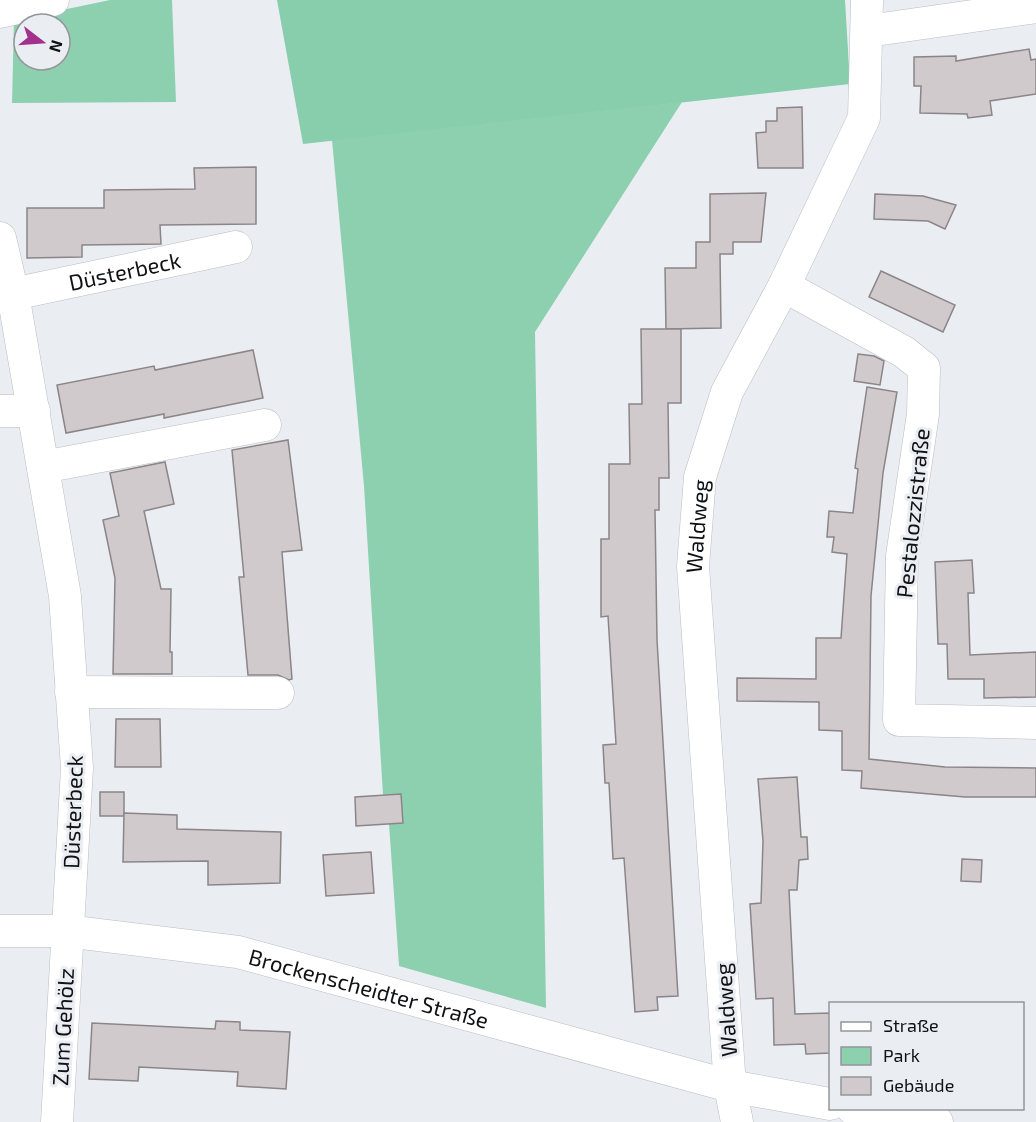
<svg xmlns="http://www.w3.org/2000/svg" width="1036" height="1122" font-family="'Exo 2',sans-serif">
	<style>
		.green { fill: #8dd0b0; fill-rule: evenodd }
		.forest { fill: #88cead }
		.building { fill: #d0cacd; stroke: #8b8588; stroke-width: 1.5 }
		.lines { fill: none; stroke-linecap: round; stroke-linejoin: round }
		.minor-casing { stroke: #b9bdc2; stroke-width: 33 }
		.minor { stroke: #fff; stroke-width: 32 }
		.labels { text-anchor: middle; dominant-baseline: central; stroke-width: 6; stroke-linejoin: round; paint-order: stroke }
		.street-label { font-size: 22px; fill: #101113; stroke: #eaeef3 }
	</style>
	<rect width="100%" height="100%" fill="#eaeef3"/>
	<g class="green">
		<path d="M110 0H172L176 102 12 103 14 20ZM24 24H60V60H24Z"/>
		<path d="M682 102 535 332 546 1008 399 966 389 824 401 794 383 795 364 486 332 140Z"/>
	</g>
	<path class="forest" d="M277 0H845L850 84 303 144Z"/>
	<g class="building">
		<path d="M1029 49 1031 60 1036 59V94L990 101 992 115 968 118 967 114 920 113 921 86H914V57L956 56V61Z"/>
		<path d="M802 107 803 168H758L756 133 766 132V121H777V108Z"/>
		<path d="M256 167V224L160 225 161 244 82 245V257L27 258V208H104V190L195 189 194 168Z"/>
		<path d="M766 193 761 242H733V254H720L721 328 666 329 665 268H696V242H710V194Z"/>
		<path d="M875 194 923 196 956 205 945 229 928 221 874 219Z"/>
		<path d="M881 271 955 305 943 332 869 297Z"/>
		<path d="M641 329H681V403H668L669 478H659V510H655L657 640 678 996 657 997 658 1010 635 1012 624 858 613 859 609 783H605L603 745 616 744 608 616 601 617V539H609V464H630L629 404H642Z"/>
		<path d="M253 350 263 398 164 418V414L66 433 57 385 154 366 155 370Z"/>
		<path d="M858 354 874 356 884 361 880 385 854 381Z"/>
		<path d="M867 387 897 392 883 473 871 596 869 759 945 767 1036 768V797H965L861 788 862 771 842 770V731L819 730V702L737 701V678L816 679V638H841L847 554 832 552 834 537H827L829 511 853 513 858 469 855 468Z"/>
		<path d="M288 440 302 550 282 552 292 679 289 680 278 675H248L239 577H244L232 450Z"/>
		<path d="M165 462 174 504 144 511 161 589H171L170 652H172V674H113L115 578 103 520 119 516 110 473Z"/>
		<path d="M972 560 974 593H968L970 655 1036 652V697L984 698V679H948L947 644H938L935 562Z"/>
		<path d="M116 719H160L161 767H115Z"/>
		<path d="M797 777 801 837H807L808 859 799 860 797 890H789L795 1014 831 1013V1053L806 1054 805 1044 774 1045 773 998 756 999 750 904 761 903 763 841 758 779Z"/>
		<rect x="100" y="792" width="24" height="24"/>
		<path d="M401 794 403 823 356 826 355 797Z"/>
		<path d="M124 813 177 815V829L281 832 280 883 208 885V861L123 862Z"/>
		<path d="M371 852 374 893 326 896 323 855Z"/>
		<path d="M962 859 982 860 981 882 961 881Z"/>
		<path d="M216 1021 240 1022V1030L290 1032 286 1089 237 1086 238 1072 139 1067 138 1081 89 1079 92 1023 215 1029Z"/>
	</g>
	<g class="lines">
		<g class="minor-casing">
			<g id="minor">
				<path d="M0 12 53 0"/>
				<path d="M868 31 1036 7"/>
				<path d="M0 238 13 294 65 596 77 768 57 1122"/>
				<path d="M784 286 904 352 924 368 923 414 902 556 899 720 1036 723"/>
				<path id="s1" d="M13 294 236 247"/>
				<path d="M0 411H34"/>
				<path d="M43 467 265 425"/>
				<path d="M71 692 278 693"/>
				<path id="s2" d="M0 931H66L238 952 730 1086 830 1104"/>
				<path d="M852 1108 937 1122"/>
				<path id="s3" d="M737 1122 730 1086 693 566 700 477 727 392 784 286 864 118 867 0"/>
			</g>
		</g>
		<use href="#minor" class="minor"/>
	</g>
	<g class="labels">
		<g class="street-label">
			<text stroke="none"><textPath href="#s1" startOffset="114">Düsterbeck</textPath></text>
			<text transform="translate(912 513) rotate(-84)">Pestalozzistraße</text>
			<text stroke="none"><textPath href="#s3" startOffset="598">Waldweg</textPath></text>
			<text transform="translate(72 812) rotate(-88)">Düsterbeck</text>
			<text stroke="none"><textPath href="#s2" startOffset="375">Brockenscheidter Straße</textPath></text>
			<text transform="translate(725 1010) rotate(-94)">Waldweg</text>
			<text transform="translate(62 1027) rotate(-87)">Zum Gehölz</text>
		</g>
	</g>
	<rect x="829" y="1002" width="195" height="108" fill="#eaeef3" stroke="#939699" stroke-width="1.5"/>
	<rect x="841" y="1022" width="30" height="9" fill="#ffffff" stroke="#939699" stroke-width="1.5"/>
	<text x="883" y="1032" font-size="18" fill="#101113">Straße</text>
	<rect x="841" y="1047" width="30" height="18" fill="#8dd0b0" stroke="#939699" stroke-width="1.5"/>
	<text x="883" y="1062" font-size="18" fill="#101113">Park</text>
	<rect x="841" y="1077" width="30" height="18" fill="#d0cacd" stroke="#939699" stroke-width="1.5"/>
	<text x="883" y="1092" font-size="18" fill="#101113">Gebäude</text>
	<g transform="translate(42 42) rotate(107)"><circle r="28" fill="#eaeef3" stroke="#939699" stroke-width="1.5"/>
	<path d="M0-4.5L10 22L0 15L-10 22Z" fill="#a2318e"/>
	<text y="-9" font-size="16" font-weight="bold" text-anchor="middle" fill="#101113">N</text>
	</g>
</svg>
